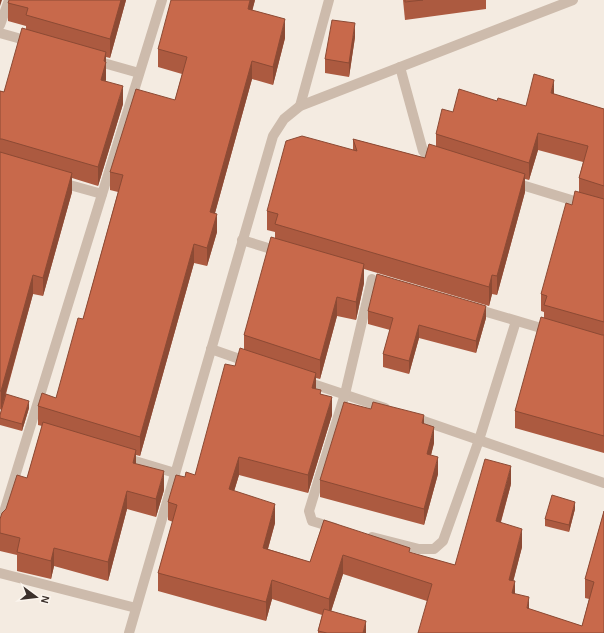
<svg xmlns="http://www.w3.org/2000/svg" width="604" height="633" font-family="Karla,sans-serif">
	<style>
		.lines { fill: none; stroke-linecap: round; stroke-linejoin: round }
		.minor { stroke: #cdbbac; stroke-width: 10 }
		.wall { fill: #ac5a40 }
		.shaded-wall { fill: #8c4a34 }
		.building { fill: #c8694b; stroke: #8c4a34 }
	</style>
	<rect width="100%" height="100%" fill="#f4ebe1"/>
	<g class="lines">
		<g class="minor">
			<path d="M0 25 9 0"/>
			<path d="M0 33 32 42"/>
			<path d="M93 60 139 73"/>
			<path d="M400 67 423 151 427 155 438 159"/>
			<path d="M300 106 329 0"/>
			<path d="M59 182 102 194"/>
			<path d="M512 182 604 210"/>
			<path d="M242 240 281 252"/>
			<path d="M473 308 551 331"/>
			<path d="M211 349 251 363"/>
			<path d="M304 381 385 408"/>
			<path d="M412 417 604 483"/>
			<path d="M125 458 175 473"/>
			<path d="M0 525 162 0"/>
			<path d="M335 528 312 521 309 511 345 394 372 279"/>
			<path d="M372 537 419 549H434L443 541 479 440 516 321"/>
			<path d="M0 573 136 608"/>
			<path d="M129 633 273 136 284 119 300 106 573 0"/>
		</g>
	</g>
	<g class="wall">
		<path d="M126 0 110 58 106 57V73L105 81 123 104 98 186 72 178V192L43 296 33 294 6 394 29 408 22 431 0 425V415L1 410 0 409V91L4 92 26 29V26L8 21V3Z"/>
		<path d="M255 0 252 10 285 38 273 85 252 79 215 213 217 232 207 266 194 263 140 456 136 455V464L164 490 156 517 127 509 108 581 54 566 51 579 17 571V555L0 551V519L6 509 27 478 42 426 38 425V406L56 398 83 319 118 192 110 190V172L175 100 182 74 158 67V49Z"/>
		<path d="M403 0H486V9L405 20Z"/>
		<path d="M355 37 349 77 325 73V59Z"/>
		<path d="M554 94 604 109V453L515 428V411L544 318V312L541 311V294L572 205 579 192V178L583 162 538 150 529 180 525 179V192L497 295 492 294 489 306 364 269V283L356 320 337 316 320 379 316 378V389L321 394 332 415 308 493 239 475 234 491 275 523 268 549 310 562 324 520 410 553 455 565 511 484 501 522 522 547 513 581 515 594 529 609 582 626 589 599 585 598V579L604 511V633L427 601 343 574 331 611 366 633H318V631L322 615 272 599 266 621 158 591V573L173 522 168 520V502L185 477 195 475 235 366 244 349V335L275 238V232L267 230V211L353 150V139L425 158 436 146V134L453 112 497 101 526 106Z"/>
		<path d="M368 311 486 318 476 353 419 338 409 374 383 367V354L390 330 368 324Z"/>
		<path d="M424 424 434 443 431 455 438 474 424 525 320 497V480Z"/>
		<path d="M575 509 569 532 545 526V519Z"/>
	</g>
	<g class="shaded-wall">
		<path d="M0 0H2L0 6Z"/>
		<path d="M121 0H126L110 58V39Z"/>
		<path d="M250 0H255L248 28V9Z"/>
		<path d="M285 19V38L273 85V67Z"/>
		<path d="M355 23V37L349 77V63Z"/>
		<path d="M106 52V80L101 98V80L104 61Z"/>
		<path d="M252 61V79L210 231V212Z"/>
		<path d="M554 80V97L551 93Z"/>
		<path d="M123 86V104L98 186V167Z"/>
		<path d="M538 133V150L529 180V163Z"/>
		<path d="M72 173V192L43 296V278Z"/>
		<path d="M525 174V192L497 295V276Z"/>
		<path d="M217 214V232L207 266V248Z"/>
		<path d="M194 244V263L140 456V437Z"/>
		<path d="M364 264V283L356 320V302Z"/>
		<path d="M33 275V294L1 410V391Z"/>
		<path d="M492 275V294L489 306V287Z"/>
		<path d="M337 297V316L320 379V360Z"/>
		<path d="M486 306V318L476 353V341Z"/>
		<path d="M419 325V338L409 374V361Z"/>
		<path d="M316 373V392L312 388Z"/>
		<path d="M332 397V415L308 493V475Z"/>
		<path d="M29 401V408L22 431V424Z"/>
		<path d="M424 415V432L422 423Z"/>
		<path d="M434 427V443L427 471V454Z"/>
		<path d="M136 450V468L133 463Z"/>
		<path d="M239 457V475L229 508V489Z"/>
		<path d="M438 457V474L424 525V509Z"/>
		<path d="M511 466V484L496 539V521Z"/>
		<path d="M164 471V490L156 517V499Z"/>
		<path d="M127 491V509L108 581V562Z"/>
		<path d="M575 502V509L569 532V525Z"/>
		<path d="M275 504V523L263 566V548Z"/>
		<path d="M522 529V547L509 598V580Z"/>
		<path d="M54 548V566L51 579V561Z"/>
		<path d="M343 555V574L329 618V599Z"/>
		<path d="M272 580V599L266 621V602Z"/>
		<path d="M515 581V600L512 593Z"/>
		<path d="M529 597V616L527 608Z"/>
		<path d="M366 621V633H363Z"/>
	</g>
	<g class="building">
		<path d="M9 0H121L110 39 26 15 28 8 8 3Z"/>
		<path d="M171 0H250L248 9 285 19 273 67 252 61 210 212 217 214 207 248 194 244 140 437 38 406 42 393 56 398 78 318 83 319 123 175 110 172 136 89 175 100 187 57 158 49Z"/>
		<path d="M405 0H423L405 2Z"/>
		<path d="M332 20 355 23 349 63 325 59Z"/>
		<path d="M22 28 106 52 104 61 106 62 101 80 123 86 98 167 2 139H0V91L4 92Z"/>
		<path d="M534 74 554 80 551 93 604 109V186L579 178 588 146 538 133 529 163 436 134 442 109 453 112 459 89 497 101 498 98 526 106Z"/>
		<path d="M302 136 357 151 353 139 425 158 429 144 525 174 497 276 492 275 489 287 275 224 278 214 267 211 286 141Z"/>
		<path d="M0 152 72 173 43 278 33 275 1 391H0Z"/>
		<path d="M575 191 604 199V322L544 305 547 296 541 294 566 203 572 205Z"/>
		<path d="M271 237 364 264 356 302 337 297 320 360 244 335Z"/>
		<path d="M377 274 486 306 476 341 419 325 409 361 383 354 393 318 368 311Z"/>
		<path d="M541 317 602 335H604V436L515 411Z"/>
		<path d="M240 348 316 373 312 388 321 390 320 394 332 397 308 475 239 457 229 489 275 504 263 548 310 562 324 520 410 548 409 552 455 565 485 459 511 466 496 521 522 529 509 580 515 581 512 593 529 597 527 608 582 626 594 582 585 579 604 511V633H418L432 584 343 555 329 599 272 580 266 602 158 573 177 505 168 502 176 475 185 477 186 472 195 475 225 364 235 366Z"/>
		<path d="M6 394 29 401 22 424 0 418V415Z"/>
		<path d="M344 402 371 409 373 402 424 415 422 423 434 427 427 454 438 457 424 509 320 480Z"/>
		<path d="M43 422 136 450 133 463 164 471 156 499 127 491 108 562 54 548 51 561 17 552 20 538 0 533V519L2 513 6 509 17 475 27 478Z"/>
		<path d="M552 495 575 502 569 525 545 519Z"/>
		<path d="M324 609 366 621 363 633H327L318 631Z"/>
	</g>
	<g transform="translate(36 597) rotate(105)" stroke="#fbf5ee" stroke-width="3" paint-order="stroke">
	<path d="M0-3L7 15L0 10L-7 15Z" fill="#3b302b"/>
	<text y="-6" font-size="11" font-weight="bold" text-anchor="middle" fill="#3b302b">N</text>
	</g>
</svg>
